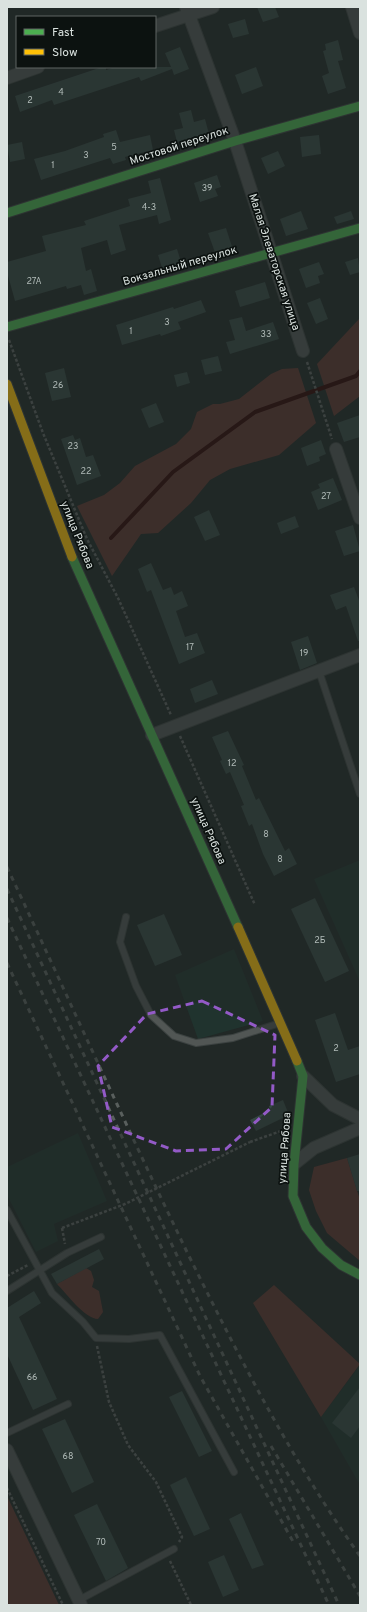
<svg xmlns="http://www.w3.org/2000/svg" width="367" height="1612" font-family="Overpass,sans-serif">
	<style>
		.built { fill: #20332e }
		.green { fill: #5e3630 }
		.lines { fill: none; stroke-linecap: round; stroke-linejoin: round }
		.stream { stroke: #300504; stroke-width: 4 }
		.building { fill: #354743 }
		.lane-casing { stroke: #3c4241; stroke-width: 8 }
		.street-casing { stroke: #3c4241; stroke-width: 14 }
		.fast-casing { stroke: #3c4241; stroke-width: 11 }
		.slow-casing { stroke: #3c4241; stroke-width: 11 }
		.path { stroke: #5c605f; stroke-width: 2.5; stroke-dasharray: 3 2; stroke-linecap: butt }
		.lane { stroke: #515654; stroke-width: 6 }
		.street { stroke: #515654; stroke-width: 12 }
		.fast { stroke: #4caf50; stroke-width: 9 }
		.slow { stroke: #ffc107; stroke-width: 9 }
		.rail { stroke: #595f5d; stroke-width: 3; stroke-dasharray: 5 5; stroke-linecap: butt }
		.path-bridge { stroke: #5c605f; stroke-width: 2.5; stroke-dasharray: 3 2; stroke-linecap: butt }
		.marked { fill: none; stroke: #935ac7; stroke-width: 3; stroke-dasharray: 8 5; stroke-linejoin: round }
		.labels { text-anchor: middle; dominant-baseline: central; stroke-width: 3.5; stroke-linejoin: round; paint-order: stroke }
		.number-label { font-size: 9px; fill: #b1bbb8 }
		.street-label { font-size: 11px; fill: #dae2df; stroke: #0c1210 }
	</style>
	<rect width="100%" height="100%" fill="#212826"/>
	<g class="built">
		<path d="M360 860V982L314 879Z"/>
		<path d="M234 949 263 1021 198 1039 175 975Z"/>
		<path d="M78 1133 107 1201 54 1224 58 1241 36 1252 7 1195V1167Z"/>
		<path d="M360 1365V1485L321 1417Z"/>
	</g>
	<g class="green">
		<path d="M360 318V396L334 416 317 364Z"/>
		<path d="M298 368 316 423 279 455 230 469 210 480 191 503 158 533 141 534 112 576 77 506 104 495 120 483 135 466 176 444 191 429 197 412 213 404H220L239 399 271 374 282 369Z"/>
		<path d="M347 1158 360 1200V1261L327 1233 316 1211 309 1190 314 1167Z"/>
		<path d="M86 1268 91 1271 94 1280 92 1287 99 1291 103 1312 98 1319C85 1319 66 1293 57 1284Z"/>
		<path d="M274 1285 360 1364 321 1417 253 1303Z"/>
		<path d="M7 1496 59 1605H7Z"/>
	</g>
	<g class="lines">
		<path class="stream" d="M111 538 173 472 255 412 356 376 360 371"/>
	</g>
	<g class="building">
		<path d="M257 7H275L279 17 263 22Z"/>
		<path d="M245 19 249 34 233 38 228 24Z"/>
		<path d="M338 40 343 60 338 61 346 88 328 94 322 76 329 73 323 51 326 50 325 44Z"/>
		<path d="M180 47 189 69 174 75 172 69 141 81 139 77 54 105 52 100 20 112 15 96 102 67H106V70L115 67H171L165 53Z"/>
		<path d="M256 67 263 86 242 94 235 75Z"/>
		<path d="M191 110 194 122 205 119 209 134 177 142 174 130 183 128 179 113Z"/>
		<path d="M116 130 120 142 150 135 153 150 125 157 126 160 113 164 110 158 41 180 34 159 65 151 104 137 103 134Z"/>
		<path d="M319 135 321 154 302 157 300 137Z"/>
		<path d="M22 142 25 159 10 162 7 145Z"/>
		<path d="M278 151 285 166 268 174 261 158Z"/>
		<path d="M217 175 221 187 215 189 218 196 200 202 194 183Z"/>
		<path d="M160 178 171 220 159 224 157 215 119 225 126 250 111 255 107 240 81 248 86 271 91 269 97 291 84 295 81 285 67 289 66 286 15 301 7 272V262L46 251 42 236 86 225 84 221 130 206 128 199 151 193 148 181Z"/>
		<path d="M301 211 308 229 286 236 280 219Z"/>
		<path d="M351 211 354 219 337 224 334 217Z"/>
		<path d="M226 228 234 253 217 258 208 233Z"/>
		<path d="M177 249 182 265 163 271 158 255Z"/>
		<path d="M358 258 360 272 350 275 345 262Z"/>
		<path d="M319 262 324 274 318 276 320 283 306 288 299 269Z"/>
		<path d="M265 282 270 298 240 307 235 291Z"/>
		<path d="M320 298 328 319 316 324 307 303Z"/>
		<path d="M201 300 206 312 178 322 181 329 161 336 160 334 122 345 116 325 173 307 174 309Z"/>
		<path d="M242 317 246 331 273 322 279 339 230 354 226 342 235 340 229 320Z"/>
		<path d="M218 356 222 371 205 375 201 360Z"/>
		<path d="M64 368 71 397 52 401 45 373Z"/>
		<path d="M187 372 190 383 177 387 174 375Z"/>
		<path d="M156 403 164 422 149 428 141 409Z"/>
		<path d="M360 415V437L344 442 337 423Z"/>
		<path d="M73 435 75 440 80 438 86 457 93 455 101 476 77 485 61 439Z"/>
		<path d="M321 440 326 454 319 457 320 461 307 466 301 448Z"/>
		<path d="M333 478 342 500 318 510 311 492 320 488 318 484Z"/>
		<path d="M209 510 220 535 205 541 194 517Z"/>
		<path d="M295 516 299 527 281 534 277 523Z"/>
		<path d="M353 525 360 551 344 556 335 531Z"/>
		<path d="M151 563 163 590 171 587 174 595 182 591 188 606 176 611 185 637 197 633 205 653 179 664 151 590 147 592 138 569Z"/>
		<path d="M354 587 360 603V641H358L346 606 336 610 330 595Z"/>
		<path d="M308 636 317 663 300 670 291 642Z"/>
		<path d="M212 680 218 694 195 703 190 689Z"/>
		<path d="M228 731 244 765 242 766 256 800 259 798 285 851 289 848 297 864 274 876 263 854 252 824 249 826 241 806 244 805 230 772 226 774 220 761 222 760 212 737Z"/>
		<path d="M315 898 349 971 325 982 291 909Z"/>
		<path d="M164 914 182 955 155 966 137 925Z"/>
		<path d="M335 1013 348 1050 360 1046V1074L336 1082 315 1020Z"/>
		<path d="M283 1100 289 1115 256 1131 250 1120 270 1110 269 1106Z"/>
		<path d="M360 1154V1191H357L347 1158Z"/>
		<path d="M99 1249 104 1259 57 1284 51 1274Z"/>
		<path d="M34 1291 41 1303 19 1317 57 1399 33 1410 7 1354V1308Z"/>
		<path d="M360 1387V1426L351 1438 332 1423Z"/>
		<path d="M182 1391 212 1451 199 1457 169 1397Z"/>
		<path d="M65 1419 94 1482 72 1493 42 1429Z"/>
		<path d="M186 1477 210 1529 194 1536 170 1485Z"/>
		<path d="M97 1504 128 1568 106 1581 74 1515Z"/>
		<path d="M241 1513 264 1565 252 1569 229 1519Z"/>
		<path d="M224 1555 239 1590 223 1597 208 1562Z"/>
	</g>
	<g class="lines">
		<g class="lane-casing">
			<g id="lane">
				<path d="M319 671 360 794"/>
				<path d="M126 917 120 942 136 986 151 1015 174 1036 196 1043 233 1038 280 1023"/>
				<path d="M7 1210 52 1293 83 1322 96 1338 129 1339 160 1335 234 1472"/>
				<path d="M7 1291 67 1253 101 1237"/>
				<path d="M7 1433 68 1404"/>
				<path d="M79 1600 174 1549"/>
			</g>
		</g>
		<g class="street-casing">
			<g id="street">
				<path d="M186 7 235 141 303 351"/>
				<path d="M352 7 360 33"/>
				<path d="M155 26 213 7"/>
				<path d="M7 78 38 67"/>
				<path d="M336 449 360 518"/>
				<path d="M152 735 360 655"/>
				<path d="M303 1076 333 1105 360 1119"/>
				<path d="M294 1164 314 1148 360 1128"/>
				<path d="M7 1450 81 1605"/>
			</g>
		</g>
		<g class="fast-casing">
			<g id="fast">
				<path d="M7 213 235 141 360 106"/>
				<path d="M7 327 360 228"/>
				<path d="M72 557 238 927"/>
				<path d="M297 1061 303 1076 294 1164 293 1196 306 1227 322 1248 341 1265 360 1275"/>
			</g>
		</g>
		<g class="slow-casing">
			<g id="slow">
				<path d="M7 384 72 557"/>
				<path d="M238 927 297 1061"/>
			</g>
		</g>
		<g class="path">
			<path d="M9 340 43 433 87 539 118 598 171 715"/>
			<path d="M307 362 332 439"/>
			<path d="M180 736 255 905"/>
			<path d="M250 1142 284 1130"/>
			<path d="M62 1228 65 1244"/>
			<path d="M7 1276 28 1265"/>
			<path d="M97 1346 109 1402 128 1445 156 1482 182 1537 179 1542"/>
			<path d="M7 1488 63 1605"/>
			<path d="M170 1561 191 1605"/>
		</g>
		<use href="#lane" class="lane"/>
		<use href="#street" class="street"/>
		<use href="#fast" class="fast"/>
		<use href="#slow" class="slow"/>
		<g class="rail">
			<path d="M7 867C67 995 125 1124 187 1252 239 1357 292 1461 360 1556"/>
			<path d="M7 889 339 1605"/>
			<path d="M7 918 329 1605"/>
			<path d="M7 963 200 1376 295 1545"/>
			<path d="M271 1446 360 1596"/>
		</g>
		<path class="path-bridge" d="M62 1228 125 1204 250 1142"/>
	</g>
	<path d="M0 0H367V1612H0ZM202 1001 275 1035 272 1107 226 1149 176 1151 112 1127 98 1066 147 1014Z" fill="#212826" fill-opacity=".55" fill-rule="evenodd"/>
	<path class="marked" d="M202 1001 275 1035 272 1107 226 1149 176 1151 112 1127 98 1066 147 1014Z"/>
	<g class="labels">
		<g class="number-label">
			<text x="61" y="92">4</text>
			<text x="30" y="100">2</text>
			<text x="114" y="147">5</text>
			<text x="86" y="155">3</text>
			<text x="53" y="165">1</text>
			<text x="207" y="188">39</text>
			<text x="149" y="207">4-3</text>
			<text x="34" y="281">27А</text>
			<text x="167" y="322">3</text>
			<text x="131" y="331">1</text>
			<text x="266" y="334">33</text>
			<text x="58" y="385">26</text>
			<text x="73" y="446">23</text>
			<text x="86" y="471">22</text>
			<text x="326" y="496">27</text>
			<text x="190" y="647">17</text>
			<text x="304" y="653">19</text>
			<text x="232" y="763">12</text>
			<text x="266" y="834">8</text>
			<text x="280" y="859">8</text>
			<text x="320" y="940">2Б</text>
			<text x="336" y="1048">2</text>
			<text x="32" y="1377">66</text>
			<text x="68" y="1456">68</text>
			<text x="101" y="1542">70</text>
		</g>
		<g class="street-label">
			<text transform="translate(179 146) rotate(-18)">Мостовой переулок</text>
			<text transform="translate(274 262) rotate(72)">Малая Элеваторская улица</text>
			<text transform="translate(180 266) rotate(-16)">Вокзальный переулок</text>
			<text transform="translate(77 535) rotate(68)">улица Рябова</text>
			<text transform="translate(208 831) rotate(66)">улица Рябова</text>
			<text transform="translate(285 1148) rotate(-86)">улица Рябова</text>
		</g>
	</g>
	<rect width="367" height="1612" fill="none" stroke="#dae2df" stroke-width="16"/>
	<rect x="16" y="16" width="140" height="52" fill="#0c1210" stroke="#5e6563"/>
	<rect x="24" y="29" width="20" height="6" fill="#4caf50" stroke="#5e6563"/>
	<text x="52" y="36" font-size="12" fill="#dae2df">Fast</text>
	<rect x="24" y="49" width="20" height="6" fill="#ffc107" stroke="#5e6563"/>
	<text x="52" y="56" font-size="12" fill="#dae2df">Slow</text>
</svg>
